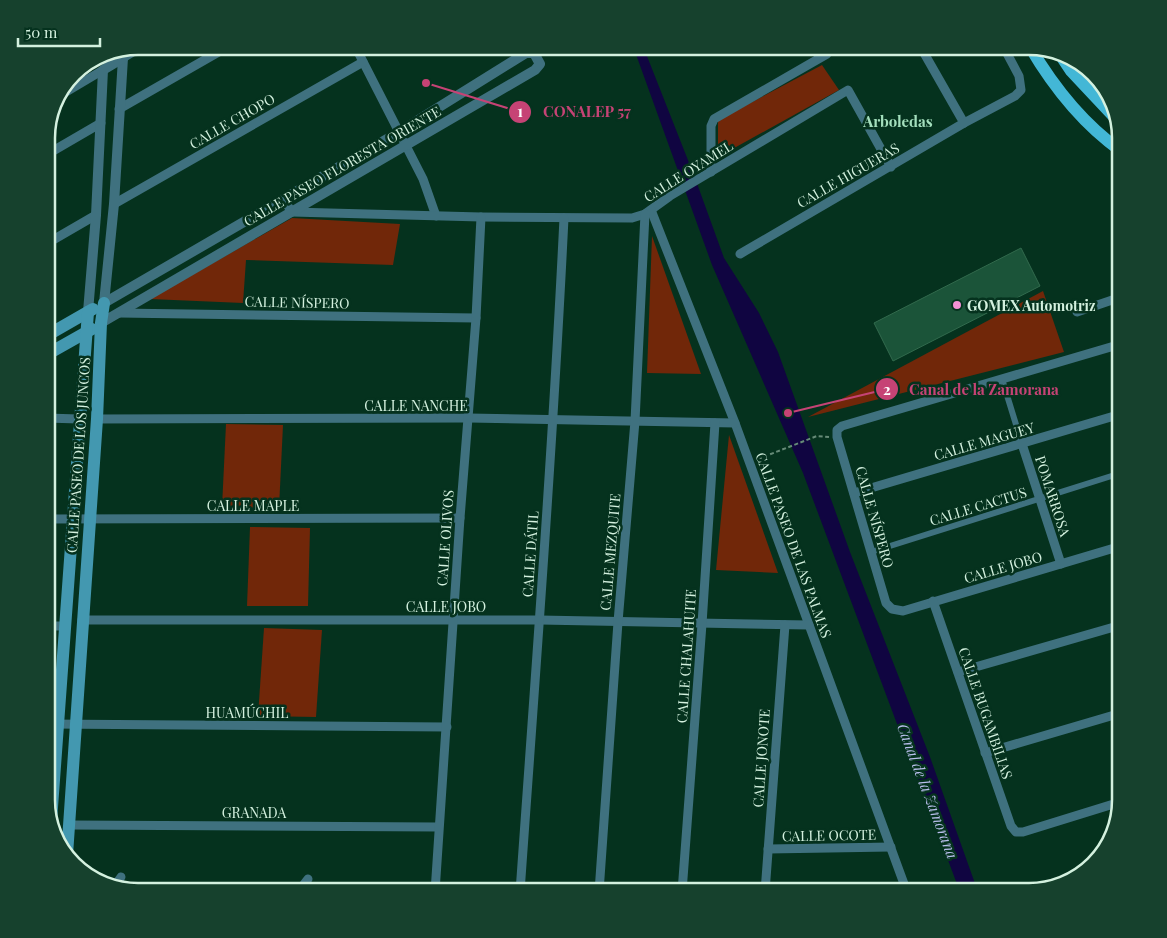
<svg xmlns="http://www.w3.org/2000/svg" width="1167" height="938" font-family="'Playfair Display',serif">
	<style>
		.green { fill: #712709 }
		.water { fill: #100541 }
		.building { fill: #1b5439; stroke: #326a4d }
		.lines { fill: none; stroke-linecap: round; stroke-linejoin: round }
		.path { stroke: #658a77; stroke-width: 2; stroke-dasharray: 4 2.5; stroke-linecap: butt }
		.pedestrian { stroke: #3f717f; stroke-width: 6 }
		.minor { stroke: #3f717f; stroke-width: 9 }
		.tertiary { stroke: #3f717f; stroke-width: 10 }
		.secondary { stroke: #4398b0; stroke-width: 12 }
		.primary { stroke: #43b7d6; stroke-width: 12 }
		.poi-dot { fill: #f391d5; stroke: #05321e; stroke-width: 2 }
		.labels { text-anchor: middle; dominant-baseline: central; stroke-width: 5; stroke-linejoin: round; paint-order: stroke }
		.street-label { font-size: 14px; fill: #d4f1df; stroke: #05321e }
		.poi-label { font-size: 14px; font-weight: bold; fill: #d4f1df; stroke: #05321e; text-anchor: start }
		.neighbourhood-label { font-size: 15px; font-weight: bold; fill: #a4dfbd; stroke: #05321e }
		.water-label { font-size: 15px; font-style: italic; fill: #b8beeb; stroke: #05321e }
		.rim { fill: none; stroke: #d4f1df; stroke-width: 2.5 }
		.leader { fill: none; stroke: #c64375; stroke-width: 2 }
		.callout-dot { fill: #c64375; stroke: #05321e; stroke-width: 2 }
		.mark-label { font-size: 15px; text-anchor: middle; font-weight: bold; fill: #fff }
		.callout-label { font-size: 15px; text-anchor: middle; font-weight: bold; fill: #c64375; stroke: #05321e; stroke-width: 5; stroke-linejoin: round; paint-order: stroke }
	</style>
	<rect width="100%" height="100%" fill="#05321e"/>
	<g class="green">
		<path d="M822 65 839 90 718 157V120Z"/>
		<path d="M292 218 400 224 393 265 246 260 243 303 150 299Z"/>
		<path d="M652 236 701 374 647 373Z"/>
		<path d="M1043 291 1064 352 808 417Z"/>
		<path d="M226 424 283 425 279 508 222 507Z"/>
		<path d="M729 435 778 573 716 570Z"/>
		<path d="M250 527 310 528 308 606H247Z"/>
		<path d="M264 628 322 630 316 717 258 716Z"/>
	</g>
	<path class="water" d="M633 46H643L695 178 724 258 759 313 778 352 850 552 930 757 978 892H960L803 473 712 265Z"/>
	<path class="building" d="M1021 248 1040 286 893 361 874 323Z"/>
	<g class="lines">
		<path class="path" d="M758 459 817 436 829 437"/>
		<g class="pedestrian">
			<path d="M1002 379 1022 444"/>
			<path d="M871 552 1121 473"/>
		</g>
		<g class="minor">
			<path d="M355 46 423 179 436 216"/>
			<path d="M920 46 964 123"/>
			<path d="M123 58 143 46"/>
			<path d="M56 98 103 70"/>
			<path d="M119 109 229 46"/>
			<path d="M46 155 101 123"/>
			<path d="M711 172V126L714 119 827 54 822 46"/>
			<path d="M283 199 292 212 481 217 632 218 645 214 670 196 848 90 891 167"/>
			<path d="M114 204 363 62"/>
			<path d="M651 210 735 423 907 892"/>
			<path d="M46 244 96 215"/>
			<path d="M740 254 964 123 1015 96 1021 90 1019 76 1003 46"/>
			<path d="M1077 312 1121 297"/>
			<path d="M119 313 476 318"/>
			<path d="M46 418 79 419"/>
			<path d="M97 419 469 418 735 423"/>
			<path d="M1022 444 1061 564"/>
			<path d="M854 493 1121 414"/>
			<path d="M46 519 460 518"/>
			<path d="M1121 546 903 611 892 609 886 603 837 437V430L842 426 1121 344"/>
			<path d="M933 601 1011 826 1016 832H1023L1120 802"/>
			<path d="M82 620H540L809 625"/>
			<path d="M46 626H65"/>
			<path d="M958 672 1121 625"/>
			<path d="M46 724 447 727"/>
			<path d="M985 753 1121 713"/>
			<path d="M69 825 438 827"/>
			<path d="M768 849 891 847"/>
			<path d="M116 884 121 877"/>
			<path d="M298 892 308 879"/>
			<path d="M435 892 460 518 476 318 481 217"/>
			<path d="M520 892C536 667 553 443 564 218"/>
			<path d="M599 892 618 622 635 421 645 214"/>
			<path d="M682 892 702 624 715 423"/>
			<path d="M765 892 785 625"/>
		</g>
		<g class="tertiary">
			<path d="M104 303 114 204 123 58"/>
			<path d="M88 312 96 215 103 70 123 58"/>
			<path d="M101 323 535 70 540 64 534 53H526L399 132 104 303"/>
		</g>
		<g class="secondary">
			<path d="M46 336 93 309"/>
			<path d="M46 355 92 329"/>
			<path d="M51 821 88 312"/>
			<path d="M67 855 97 419 101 323 104 303"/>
		</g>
		<g class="primary">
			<path d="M1030 47C1053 86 1083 124 1121 151"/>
			<path d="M1063 59 1071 71 1117 120"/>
		</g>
	</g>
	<circle class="poi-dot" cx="957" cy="305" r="5"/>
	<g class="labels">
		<g class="street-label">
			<text transform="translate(232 121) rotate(-30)">CALLE CHOPO</text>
			<text transform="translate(342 166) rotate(-30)">CALLE PASEO FLORESTA ORIENTE</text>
			<text transform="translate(688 171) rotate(-32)">CALLE OYAMEL</text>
			<text transform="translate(848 175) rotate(-30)">CALLE HIGUERAS</text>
			<text transform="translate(297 302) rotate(1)">CALLE NÍSPERO</text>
			<text x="416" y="405">CALLE NANCHE</text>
			<text transform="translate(984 441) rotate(-16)">CALLE MAGUEY</text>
			<text transform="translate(78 455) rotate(-86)">CALLE PASEO DE LOS JUNCOS</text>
			<text transform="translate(1053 496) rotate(72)">POMARROSA</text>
			<text x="253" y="505">CALLE MAPLE</text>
			<text transform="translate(978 506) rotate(-17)">CALLE CACTUS</text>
			<text transform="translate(875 517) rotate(74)">CALLE NÍSPERO</text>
			<text transform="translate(445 538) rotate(-86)">CALLE OLIVOS</text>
			<text transform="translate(794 545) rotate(70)">CALLE PASEO DE LAS PALMAS</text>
			<text transform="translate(610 552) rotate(-85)">CALLE MEZQUITE</text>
			<text transform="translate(530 554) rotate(-86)">CALLE DÁTIL</text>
			<text transform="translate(1003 567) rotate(-16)">CALLE JOBO</text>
			<text x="446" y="606">CALLE JOBO</text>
			<text transform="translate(686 656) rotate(-86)">CALLE CHALAHUITE</text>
			<text x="247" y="712">HUAMÚCHIL</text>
			<text transform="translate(986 713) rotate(71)">CALLE BUGAMBILIAS</text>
			<text transform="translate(761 758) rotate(-86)">CALLE JONOTE</text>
			<text x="254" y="812">GRANADA</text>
			<text transform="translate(829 835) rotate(-1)">CALLE OCOTE</text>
		</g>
		<g class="poi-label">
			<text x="967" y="305">GOMEX Automotriz</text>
		</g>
		<g class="neighbourhood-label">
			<text x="898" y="121">Arboledas</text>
		</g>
		<g class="water-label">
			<text transform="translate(928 791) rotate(69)">Canal de la Zamorana</text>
		</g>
	</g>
	<path d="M0 0H1167V938H0ZM138 55H1029A83 83 0 0 1 1112 138V800A83 83 0 0 1 1029 883H138A83 83 0 0 1 55 800V138A83 83 0 0 1 138 55Z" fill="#16412d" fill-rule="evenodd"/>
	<path class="rim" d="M138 55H1029A83 83 0 0 1 1112 138V800A83 83 0 0 1 1029 883H138A83 83 0 0 1 55 800V138A83 83 0 0 1 138 55Z"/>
	<path class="leader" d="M426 83L520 112M788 413L887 389"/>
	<g class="callout-dot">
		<circle cx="426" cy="83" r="5"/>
		<circle cx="788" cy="413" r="5"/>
		<circle cx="520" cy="112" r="12"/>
		<circle cx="887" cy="389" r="12"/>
	</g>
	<g class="mark-label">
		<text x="520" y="117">1</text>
		<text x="887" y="395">2</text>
	</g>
	<g class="callout-label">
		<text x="587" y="117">CONALEP 57</text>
		<text x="984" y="395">Canal de la Zamorana</text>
	</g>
	<path d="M18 38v8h82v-8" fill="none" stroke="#d4f1df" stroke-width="2.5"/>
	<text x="25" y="38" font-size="15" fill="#d4f1df" stroke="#05321e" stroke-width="4" paint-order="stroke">50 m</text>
</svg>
